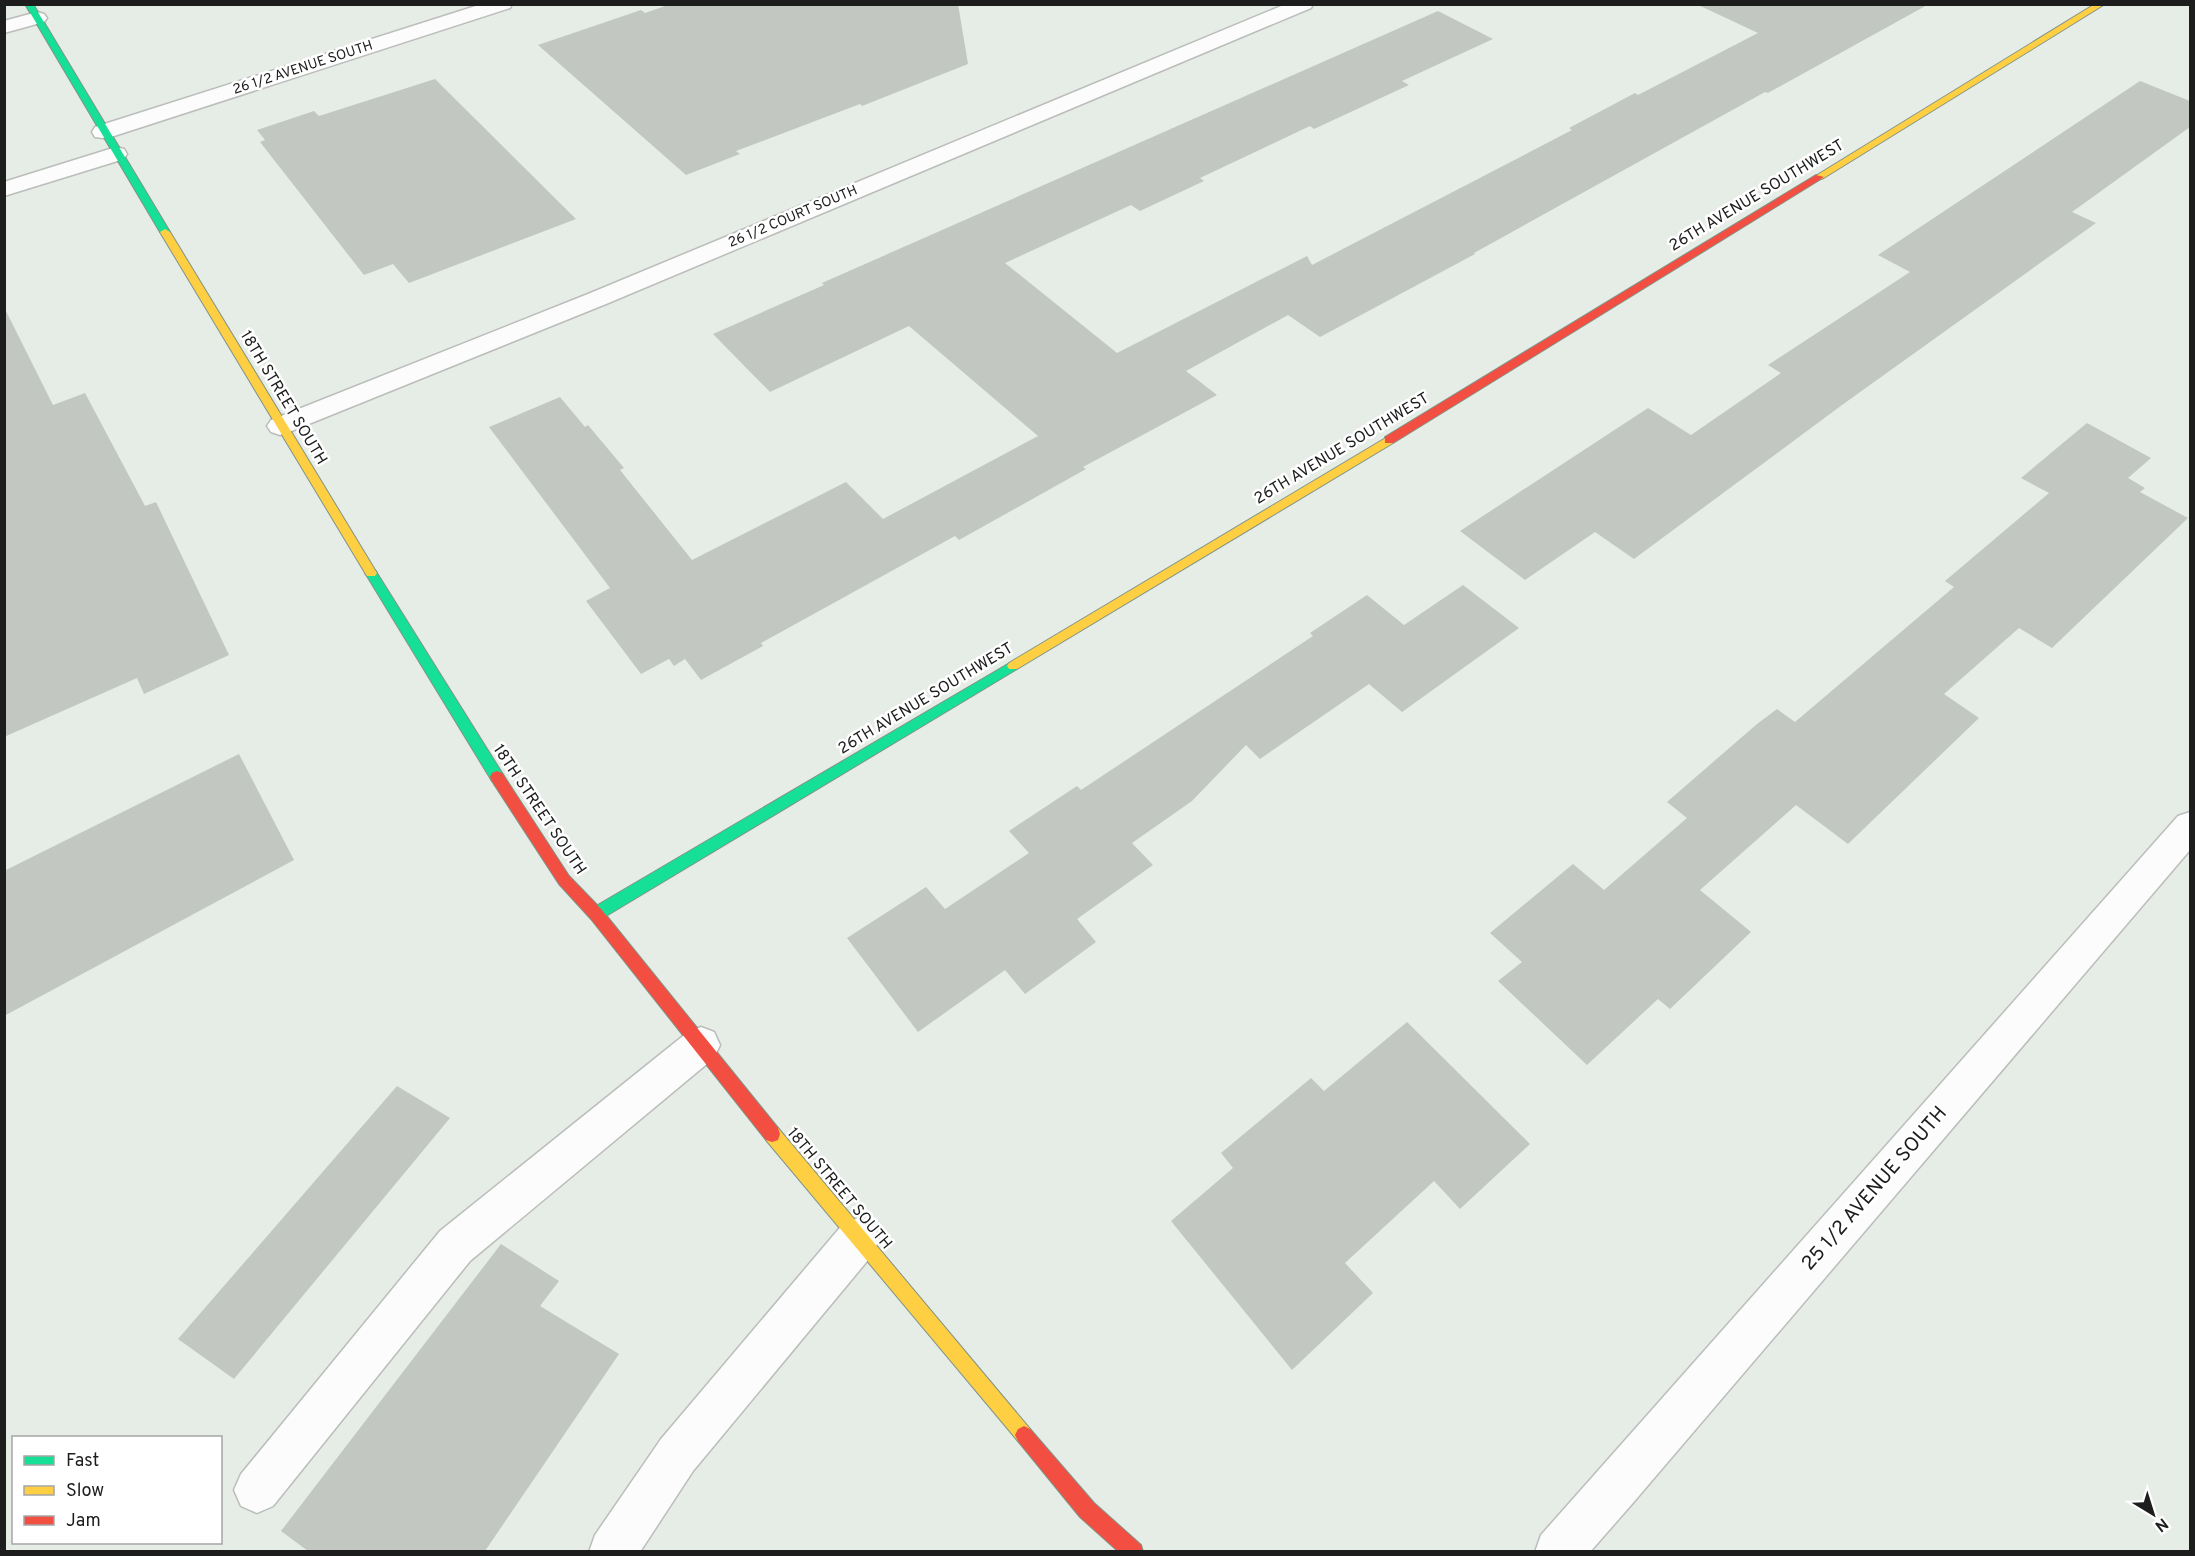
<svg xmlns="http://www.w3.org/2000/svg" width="2195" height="1556" font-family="Overpass,sans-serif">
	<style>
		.building { fill: #c2c7c2 }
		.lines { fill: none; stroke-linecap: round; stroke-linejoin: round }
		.lane-casing { stroke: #bbbdbb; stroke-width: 3 }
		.street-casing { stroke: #bbbdbb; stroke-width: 3 }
		.fast-casing { stroke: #809487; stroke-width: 2 }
		.slow-casing { stroke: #809487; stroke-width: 2 }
		.jam-casing { stroke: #809487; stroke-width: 2 }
		.lane { fill: #fbfcfb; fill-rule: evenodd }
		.street { fill: #fbfcfb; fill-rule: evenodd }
		.fast { fill: #16e098; fill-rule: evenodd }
		.slow { fill: #ffcf43; fill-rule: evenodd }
		.jam { fill: #f24e42; fill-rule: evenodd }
		.labels { text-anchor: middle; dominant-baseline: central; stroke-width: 5; stroke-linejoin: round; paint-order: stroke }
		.far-street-label { font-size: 14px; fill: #1d1d1d; stroke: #fff }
		.street-label { font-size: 16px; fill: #1d1d1d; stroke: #fff }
		.near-street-label { font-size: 20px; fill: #1d1d1d; stroke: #fff }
	</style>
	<rect width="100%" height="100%" fill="#e6ece6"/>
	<g class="building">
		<path d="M671 4H958L968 64 862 106 860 104 736 151 740 154 686 175 538 45 641 10 645 13Z"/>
		<path d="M1696 4H1929L1768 93 1765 92 1474 253 1475 254 1320 337 1288 315 1186 371 1217 395 1083 467 1086 469 959 540 955 536 761 643 763 646 701 680 685 659 674 666 669 659 641 674 586 601 610 588 489 427 560 397 585 427 588 425 624 468 620 470 692 560 846 482 883 519 1038 436 909 326 770 392 713 334 824 285 822 283 1438 11 1493 39 1402 81 1409 85 1314 129 1310 126 1200 178 1204 181 1140 211 1131 205 1005 263 1117 353 1307 256 1312 265 1572 130 1569 128 1635 93 1638 95 1758 33Z"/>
		<path d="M435 79 576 219 409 283 393 264 364 275 260 142 265 140 257 130 314 111 319 116Z"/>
		<path d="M2140 81 2190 101V127L2072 212 2096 223 1842 405 1634 559 1595 532 1525 580 1460 531 1648 408 1691 435 1781 373 1768 365 1910 272 1878 255Z"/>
		<path d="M4 307 53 405 85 393 145 506 156 502 229 655 144 694 137 678 4 737Z"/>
		<path d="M2087 423 2151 458 2128 478 2145 488 2140 492 2188 518 2052 648 2019 628 1944 694 1979 718 1848 844 1796 805 1700 890 1751 932 1670 1009 1658 999 1587 1065 1498 981 1522 962 1490 933 1573 864 1604 890 1687 818 1667 802 1757 724 1777 709 1795 722 1954 587 1945 581 2049 493 2021 478Z"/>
		<path d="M1463 585 1519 628 1402 712 1369 684 1260 759 1246 745 1192 801 1132 843 1153 865 1077 919 1096 942 1025 994 1005 970 918 1032 847 938 926 887 945 909 1029 853 1009 831 1077 786 1081 790 1313 636 1310 633 1367 595 1404 625Z"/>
		<path d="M239 754 294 860 4 1016V871Z"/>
		<path d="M1407 1022 1530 1144 1460 1209 1434 1181 1345 1263 1373 1293 1292 1370 1171 1221 1233 1168 1221 1153 1311 1078 1324 1091Z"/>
		<path d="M397 1086 450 1118 234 1379 178 1339Z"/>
		<path d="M501 1244 559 1281 540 1306 619 1354 485 1551H308L281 1531Z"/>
	</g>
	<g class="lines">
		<g class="lane-casing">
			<g id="lane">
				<path d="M37 12 44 14 47 18 44 22 4 33V21Z"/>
				<path d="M116 147 124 149 127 154 124 159 4 196V182Z"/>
				<path d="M701 1027 714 1032 720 1045 714 1058 470 1261 273 1506 257 1513 241 1506 234 1490 241 1474 440 1231 688 1032Z"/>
				<path d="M858 1218 873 1224 879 1239 873 1254 693 1471 640 1552H589L595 1535 661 1439 843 1224Z"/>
			</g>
		</g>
		<g class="street-casing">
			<g id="street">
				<path d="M482 4H512L510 8 111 137 103 138 95 137 92 132 95 127Z"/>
				<path d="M1286 4H1313L1311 8 606 304 289 432 280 435 271 432 267 426 271 420 588 294Z"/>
				<path d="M2190 812V850L1632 1504 1590 1552H1535L1541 1535 2178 816Z"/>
			</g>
		</g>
		<g class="fast-casing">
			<g id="fast">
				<path d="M25 4H33L170 232 168 234 160 232Z"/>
				<path d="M371 569 375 570 502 773 504 777 502 781H492L367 576 365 573 367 570Z"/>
				<path d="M1013 661 1017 663 1019 666 1017 669 601 919 596 920 591 919 589 914 591 909Z"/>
			</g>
		</g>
		<g class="slow-casing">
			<g id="slow">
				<path d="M2095 4H2105L1822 179 1814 177Z"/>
				<path d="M165 229 170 232 375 570 377 573 375 576H367L160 232Z"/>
				<path d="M1389 436 1393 437V443L1017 669H1009L1007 666 1009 663Z"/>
				<path d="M772 1126 778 1128 1030 1429 1033 1435 1030 1441 1024 1444 1018 1441 766 1140 764 1134 766 1128Z"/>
			</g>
		</g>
		<g class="jam-casing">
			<g id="jam">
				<path d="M1816 175 1824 177 1393 443H1385V437Z"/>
				<path d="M497 771 502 773 569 876 601 909 778 1128 780 1134 778 1140 772 1142 766 1140 591 919 559 884 492 781 490 777 492 773Z"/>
				<path d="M1024 1426 1030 1429 1094 1503 1141 1545 1143 1552H1119L1080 1517 1018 1441 1015 1435 1018 1429Z"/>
			</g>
		</g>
		<use href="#lane" class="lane"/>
		<use href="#street" class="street"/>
		<use href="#fast" class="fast"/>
		<use href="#slow" class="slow"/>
		<use href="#jam" class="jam"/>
	</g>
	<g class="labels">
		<g class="far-street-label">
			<text transform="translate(303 68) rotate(-18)">26 1/2 AVENUE SOUTH</text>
			<text transform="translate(793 217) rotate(-23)">26 1/2 COURT SOUTH</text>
		</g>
		<g class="street-label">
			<text transform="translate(1757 196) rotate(-31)">26TH AVENUE SOUTHWEST</text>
			<text transform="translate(283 398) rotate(59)">18TH STREET SOUTH</text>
			<text transform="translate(1342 449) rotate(-31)">26TH AVENUE SOUTHWEST</text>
			<text transform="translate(926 699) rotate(-31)">26TH AVENUE SOUTHWEST</text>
			<text transform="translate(539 810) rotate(56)">18TH STREET SOUTH</text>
			<text transform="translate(839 1189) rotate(50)">18TH STREET SOUTH</text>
		</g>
		<g class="near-street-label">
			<text transform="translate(1875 1189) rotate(-49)">25 1/2 AVENUE SOUTH</text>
		</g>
	</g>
	<rect width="2195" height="1556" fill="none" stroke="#1d1d1d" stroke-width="12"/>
	<rect x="12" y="1436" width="210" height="108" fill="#ffffff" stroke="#a5a5a5" stroke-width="1.5"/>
	<rect x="24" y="1456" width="30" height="9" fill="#16e098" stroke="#a5a5a5" stroke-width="1.5"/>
	<text x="66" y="1466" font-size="18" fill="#1d1d1d">Fast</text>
	<rect x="24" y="1486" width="30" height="9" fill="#ffcf43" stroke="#a5a5a5" stroke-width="1.5"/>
	<text x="66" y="1496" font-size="18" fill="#1d1d1d">Slow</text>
	<rect x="24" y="1516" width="30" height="9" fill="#f24e42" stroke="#a5a5a5" stroke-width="1.5"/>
	<text x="66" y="1526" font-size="18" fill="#1d1d1d">Jam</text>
	<g transform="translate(2153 1514) rotate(142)" stroke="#ffffff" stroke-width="4.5" paint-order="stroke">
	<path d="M0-4.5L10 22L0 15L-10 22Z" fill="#1d1d1d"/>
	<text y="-9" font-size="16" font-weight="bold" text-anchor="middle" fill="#1d1d1d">N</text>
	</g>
</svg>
